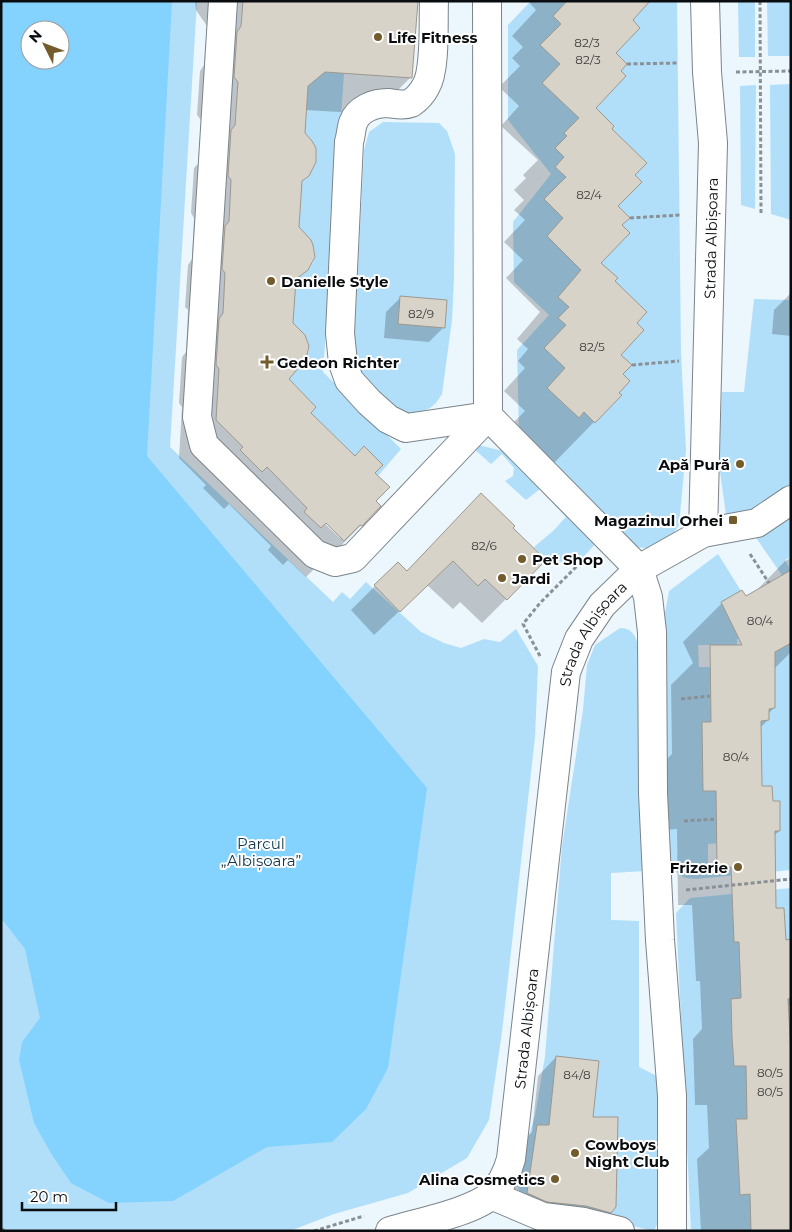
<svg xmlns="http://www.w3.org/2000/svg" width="792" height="1232" font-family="Montserrat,sans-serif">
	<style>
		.green { fill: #b1dffa; fill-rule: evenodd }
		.water { fill: #84d2fe; fill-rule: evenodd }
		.shadow { fill: #0003; fill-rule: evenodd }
		.building { fill: #d8d3c9; stroke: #9d988e }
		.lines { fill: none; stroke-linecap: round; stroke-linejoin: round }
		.minor-casing { stroke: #7b848a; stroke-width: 30 }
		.path { stroke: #8a9196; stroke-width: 3; stroke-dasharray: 4 2.5; stroke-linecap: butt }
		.minor { stroke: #fff; stroke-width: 28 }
		.poi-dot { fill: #735b2c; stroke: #fff; stroke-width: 2 }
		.labels { text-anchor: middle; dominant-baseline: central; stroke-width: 4; stroke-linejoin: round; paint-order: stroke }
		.number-label { font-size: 12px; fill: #3e3e3e }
		.poi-label { font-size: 15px; font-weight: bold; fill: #0a0d0f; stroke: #fff; text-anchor: start }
		.street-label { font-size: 15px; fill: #0a0d0f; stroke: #fff }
		.park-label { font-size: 15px; fill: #133648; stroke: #fff }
	</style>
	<rect width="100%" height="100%" fill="#ebf6fd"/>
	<g class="green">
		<path d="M1 1H197L170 447 333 602 342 592 350 599 366 582 421 632 444 643 461 648 484 639 500 642 516 629 538 666 535 737 502 1032 489 1120 467 1158 408 1193 334 1214 290 1231H1ZM30 30H60V60H30Z"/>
		<path d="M531 1H677L681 353 686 450 679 525 670 539 656 550 638 547 608 523 519 435 517 350 549 315 514 282 513 222 551 174 508 120V25Z"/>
		<path d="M738 1H755V57H739Z"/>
		<path d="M767 1H791V56H768Z"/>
		<path d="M323 67 344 74 323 372 401 449 378 476 375 472 382 464 364 446 355 456 311 413 316 407 290 380V371C304 368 315 350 305 336 303 332 297 329 293 326L296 276C299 274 304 272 307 270 322 258 313 238 299 230L302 181C319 168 322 148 305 134L308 84 317 79Z"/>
		<path d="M791 84V220L771 214 770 85Z"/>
		<path d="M756 85 755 209 741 205 740 86Z"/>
		<path d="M383 122 439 123 447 131 455 154 454 278 452 320 442 394 436 403 430 408 416 414 406 415 397 409 353 367 364 150 369 132Z"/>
		<path d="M791 275V491L749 518 726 515 719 464 722 392H744L754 299 789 300Z"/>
		<path d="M478 445 507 452 597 542 577 564 546 560 534 547 553 531 566 517 540 489 526 500 505 481 513 476 514 468 502 454 491 464 474 449Z"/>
		<path d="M791 511V557L785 560 791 571 784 578 754 535Z"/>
		<path d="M718 554 741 591 721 602 739 639H737V645H698L699 667H714C708 685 708 705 716 722H702V744H710L703 791H720V802L716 803V835L722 843 708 844V867L775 866V831H780V801H773L772 786H762L761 721 769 720V709L775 708V678L758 662 791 643V870L696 879 685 878 666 866 662 630 669 591Z"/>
		<path d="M620 628C635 628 637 640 640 653L645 871 611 873V920L639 921V1067L661 1078 662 1214 654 1231 584 1215 531 1207 517 1187V1173L535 1116 545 1056 562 846 583 710 587 665 595 645Z"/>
		<path d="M791 888V1231H691L676 913 690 898Z"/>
	</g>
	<path class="water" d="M1 1H172L147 456 427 788 388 1068 366 1109 332 1142 267 1147 173 1201 109 1203 71 1183 52 1155 34 1123 19 1060 22 1042 40 1018 25 949 1 918ZM30 30H60V60H30Z"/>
	<g class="shadow">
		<path d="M195 1H417L411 77 374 114 305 110 298 227 307 269 295 281 287 379 309 413 354 458 373 473 375 501 380 506 324 563 322 561 306 577 288 560 283 565 268 550 271 546 229 504 224 509 203 488 206 485 179 458 182 407 179 403 182 357 186 352 188 310 185 307 188 265 192 259 194 218 191 213 194 168 198 164 201 120 197 115 200 71 204 65 207 26 196 10ZM323 518 342 537 340 538 321 520Z"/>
		<path d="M528 1H635L631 21 614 53 594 108 610 129 634 175 616 206 620 225 599 263 613 281 635 323 620 355 621 374 594 422 553 464 506 430 525 411 504 391 525 368 518 361 528 349 517 339 540 312 506 278 523 260 504 242 525 220 514 210 524 200 514 190 526 178 523 175 538 160 501 126 519 106 499 87 520 66 512 58 523 47 512 36 536 10Z"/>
		<path d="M791 285V336L772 334 774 310 790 294Z"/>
		<path d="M401 297 444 327 429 342 384 338 386 312Z"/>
		<path d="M457 519 506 599 482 623 460 602 453 609 427 585 374 635 351 610 375 586 406 572Z"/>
		<path d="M791 558V652L775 668 774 708 768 714V720L760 728 761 787 771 802 779 831 774 836V909L784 941 791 940V1004L788 1007 791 1231H701L697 1159 709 1148 707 1105H695L693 1039 702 1029 700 981H696L692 905H678L677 829 665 830 664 762 672 754 671 685 693 663 683 642 722 603 745 597 755 592 785 561Z"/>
		<path d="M556 1057 591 1118 610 1212 591 1231 509 1212 519 1145 532 1132 538 1076Z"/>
	</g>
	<g class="building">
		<path d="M243 1H418L412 78 325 72 308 86 305 133 312 141 316 148V162L309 176 302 181 299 227 311 240 313 245 315 257 308 270 296 279 293 323 305 335 309 346 306 359 289 379 316 407 311 413 355 456 364 446 383 465 375 473 390 487 376 501 381 506 362 526 360 525 344 541 326 523 321 528 304 512 307 508 267 467 262 472 240 450 243 447 216 420 219 369 216 365 219 319 223 313 225 273 222 269 225 226 229 221 231 180 228 176 231 130 235 125 238 82 234 77 237 32 241 26Z"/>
		<path d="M567 1H650L633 20 640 28 616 53 627 64 621 71 626 76 596 108 614 126 612 129 647 163 635 175 642 182 618 206 630 218 622 225 630 233 601 263 618 278 615 281 647 312 637 323 644 330 621 355 632 365 623 374 630 381 619 393 622 395 595 423 584 412 579 418 547 388 565 368 544 348 566 325 558 318 569 307 558 297 581 270 547 236 563 218 544 199 566 177 555 167 564 157 555 148 567 136 564 133 579 118 542 83 560 64 540 45 561 24 553 16Z"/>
		<path d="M400 296 447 300 445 328 398 324Z"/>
		<path d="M481 493 515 526 513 528 546 560 507 600 485 579 478 586 453 561 400 612 374 585 398 562 407 571Z"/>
		<path d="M791 570V643L775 652V708L769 709V720L761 721 762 786H772L773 801H780V831H775L776 908H784L786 940 791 939V998L788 999 791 1055V1231H751L750 1194 740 1195 736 1119H747L746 1066H734L732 1037 731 999 741 998 739 942H734L731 867H717L716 791H703L702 722H711L710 645H742L721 602 742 590 746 596Z"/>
		<path d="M556 1056 599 1061 593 1117H618L616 1207 611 1213 586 1206 547 1202 527 1193 537 1125H549Z"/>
	</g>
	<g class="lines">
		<g class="minor-casing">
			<g id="minor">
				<path d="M223 1 197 417 204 445 315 554 335 562 353 558 488 416 487 1"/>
				<path d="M434 1C433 22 436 69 426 86 423 92 417 99 411 103 403 106 396 104 388 103 374 103 358 109 353 123 351 129 351 136 349 142L340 333 343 363 349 380 369 402 388 419 406 428 488 416"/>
				<path d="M488 416 639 569 648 597 652 632 653 793 660 940 672 1096V1231"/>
				<path id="s1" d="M703 533 713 143 707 72 705 1"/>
				<path d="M491 1195 543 1217 584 1222 620 1231"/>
				<path id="s2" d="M390 1231C415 1223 473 1212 491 1195 502 1185 507 1173 511 1159L566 672 579 639 602 605 639 569 703 533 757 523 791 500"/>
			</g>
		</g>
		<g class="path">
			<path d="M760 1 761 213"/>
			<path d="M627 64 677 63"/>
			<path d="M736 72 791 71"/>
			<path d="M630 218 681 215"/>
			<path d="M632 365 679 361"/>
			<path d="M750 554 769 583"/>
			<path d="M540 656 523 624 540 603 586 557"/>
			<path d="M681 699 710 696"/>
			<path d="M684 821 716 819"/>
			<path d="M686 890 791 879"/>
			<path d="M1 1229 6 1231"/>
			<path d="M314 1231 364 1216"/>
		</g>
		<use href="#minor" class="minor"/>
	</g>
	<g class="poi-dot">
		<circle cx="378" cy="37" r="5"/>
		<circle cx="271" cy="281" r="5"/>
		<path d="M264.5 354.5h5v5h5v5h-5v5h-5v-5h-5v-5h5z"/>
		<circle cx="740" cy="464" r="5"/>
		<rect x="728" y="515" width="10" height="10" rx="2.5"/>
		<circle cx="522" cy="559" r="5"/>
		<circle cx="502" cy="578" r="5"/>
		<circle cx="738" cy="867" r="5"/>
		<circle cx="575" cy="1153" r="5"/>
		<circle cx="555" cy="1179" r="5"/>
	</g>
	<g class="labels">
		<g class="number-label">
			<text x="587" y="42">82/3</text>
			<text x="588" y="59">82/3</text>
			<text x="589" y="194">82/4</text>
			<text x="421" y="313">82/9</text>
			<text x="592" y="346">82/5</text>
			<text x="484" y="545">82/6</text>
			<text x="760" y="620">80/4</text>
			<text x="736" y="756">80/4</text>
			<text x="770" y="1072">80/5</text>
			<text x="577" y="1074">84/8</text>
			<text x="770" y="1091">80/5</text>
		</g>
		<g class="poi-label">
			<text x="388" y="37">Life Fitness</text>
			<text x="281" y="281">Danielle Style</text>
			<text x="277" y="362">Gedeon Richter</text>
			<text x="730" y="464" text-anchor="end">Apă Pură</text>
			<text x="723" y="520" text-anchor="end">Magazinul Orhei</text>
			<text x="532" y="559">Pet Shop</text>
			<text x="512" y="578">Jardi</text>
			<text x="728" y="867" text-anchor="end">Frizerie</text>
			<text x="585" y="1144">Cowboys<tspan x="585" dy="17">Night Club</tspan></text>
			<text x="545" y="1179" text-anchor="end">Alina Cosmetics</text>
		</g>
		<g class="street-label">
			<text stroke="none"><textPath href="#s1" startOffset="295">Strada Albișoara</textPath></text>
			<text stroke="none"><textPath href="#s2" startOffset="686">Strada Albișoara</textPath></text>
			<text stroke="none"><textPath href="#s2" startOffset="281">Strada Albișoara</textPath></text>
		</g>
		<g class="park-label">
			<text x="261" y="843">Parcul<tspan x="261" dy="17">„Albișoara”</tspan></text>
		</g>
	</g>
	<rect width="792" height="1232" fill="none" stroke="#0a0d0f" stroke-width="5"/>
	<g transform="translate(45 45) rotate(312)"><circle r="24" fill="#ffffff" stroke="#9d9e9f"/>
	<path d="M0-4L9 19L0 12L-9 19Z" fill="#735b2c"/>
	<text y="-8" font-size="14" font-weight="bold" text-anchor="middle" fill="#0a0d0f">N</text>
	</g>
	<path d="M22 1202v8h94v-8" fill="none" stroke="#0a0d0f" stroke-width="2.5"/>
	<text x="30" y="1202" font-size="15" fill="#0a0d0f" stroke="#ffffff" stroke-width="4" paint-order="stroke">20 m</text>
</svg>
